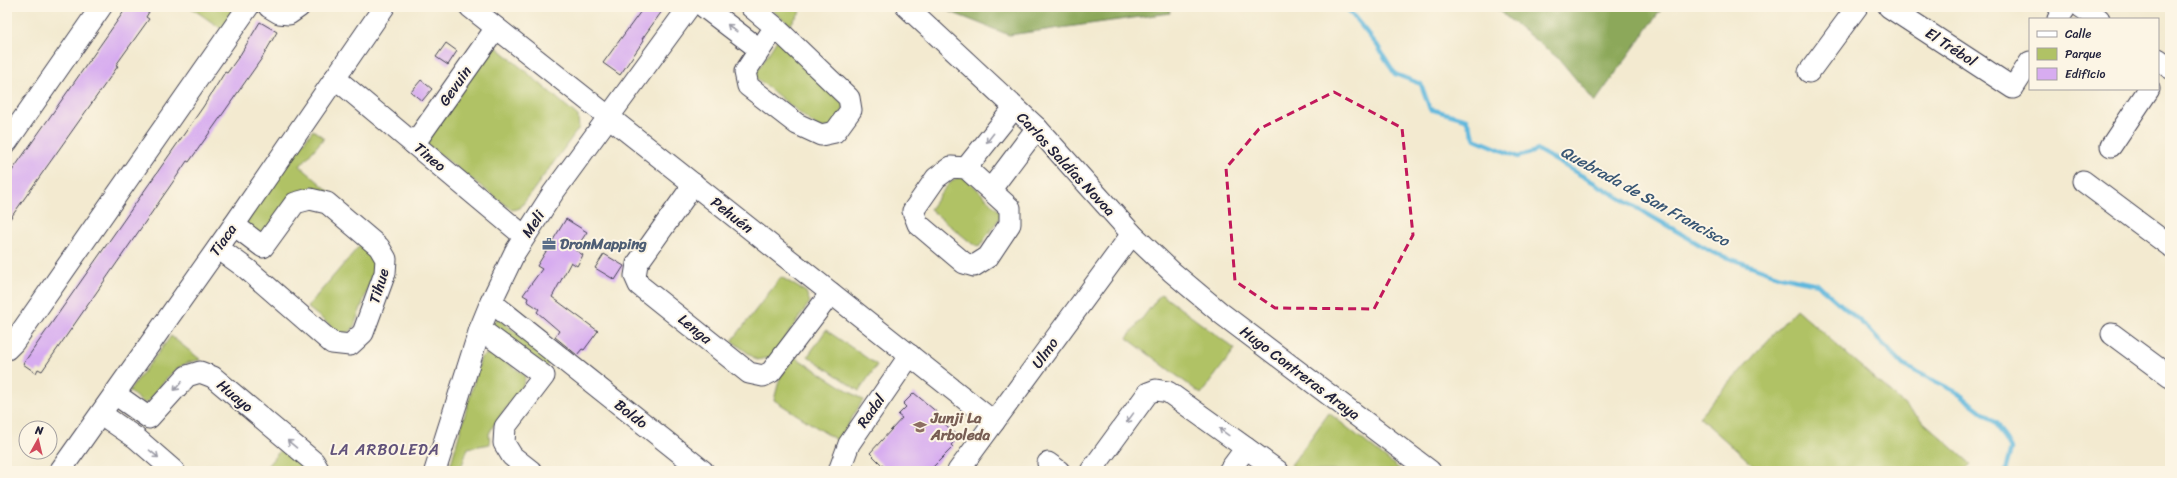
<svg xmlns="http://www.w3.org/2000/svg" width="2177" height="478" font-family="Sriracha,sans-serif">
	<style>
		.green { fill: #b0c265; stroke: #697250 }
		.forest { fill: #8ca85a; stroke: #57654a }
		.lines { fill: none; stroke-linecap: round; stroke-linejoin: round }
		.stream { stroke: #60b8dd; stroke-width: 4.5 }
		.building { fill: #d7acf0 }
		.minor-casing { stroke: #414051; stroke-width: 23 }
		.minor { stroke: #fff; stroke-width: 21 }
		.oneway { stroke: #9c9ca7 }
		.marked { fill: none; stroke: #c2185b; stroke-width: 3; stroke-dasharray: 8 5; stroke-linejoin: round }
		.labels { text-anchor: middle; dominant-baseline: central; stroke-width: 4; stroke-linejoin: round; paint-order: stroke }
		.street-label { font-size: 15px; fill: #22223b; stroke: #fcf5e5 }
		.service-label { font-size: 15px; font-weight: bold; fill: #4e5e75; stroke: #fcf5e5; text-anchor: start }
		.education-label { font-size: 15px; font-weight: bold; fill: #785e54; stroke: #fcf5e5; text-anchor: start }
		.water-label { font-size: 16px; font-style: italic; fill: #385674; stroke: #fcf5e5 }
		.neighbourhood-label { font-size: 16px; letter-spacing: 1px; fill: #61527a; stroke: #fcf5e5 }
	</style>
	<rect width="100%" height="100%" fill="#fcf5e5"/>
	<filter id="ink" filterUnits="userSpaceOnUse"><feTurbulence type="fractalNoise" baseFrequency=".025" numOctaves="2"/><feDisplacementMap in="SourceGraphic" scale="8" xChannelSelector="R" yChannelSelector="G"/><feConvolveMatrix kernelMatrix="1 2 1 2 8 2 1 2 1" color-interpolation-filters="sRGB"/></filter>
	<filter id="wash" filterUnits="userSpaceOnUse"><feTurbulence type="fractalNoise" baseFrequency=".012" numOctaves="4" result="noise"/><feDisplacementMap in="SourceGraphic" scale="16" xChannelSelector="R" yChannelSelector="G"/><feGaussianBlur stdDeviation="0.9" result="paint"/><feColorMatrix in="noise" values="0 0 0 0 0 0 0 0 0 0 0 0 0 0 0 0 0 1.4 0 .05"/><feComposite in="paint" operator="in"/></filter>
	<g filter="url(#wash)">
		<rect width="100%" height="100%" fill="#f3ead0"/>
		<g class="green">
			<path d="M190 7H240L223 30Z"/>
			<path d="M768 7H804L790 25Z"/>
			<path d="M777 40 845 106 833 128 817 127 754 76Z"/>
			<path d="M492 43 578 116 579 128 520 208 512 210 421 140Z"/>
			<path d="M313 130 324 138 300 166 330 192 316 190 263 232 258 233 243 221Z"/>
			<path d="M964 176 1000 212 1001 216 979 247 970 242 930 209C939 198 948 178 964 176Z"/>
			<path d="M360 245C368 251 377 256 376 267L353 329 347 333H340L307 307Z"/>
			<path d="M781 277 806 292 810 302 772 357 757 360 732 341Z"/>
			<path d="M1161 294 1235 349 1201 394 1127 338Z"/>
			<path d="M1796 309 1971 464 1964 471H1760L1699 417Z"/>
			<path d="M497 318 551 359 546 367 492 325Z"/>
			<path d="M826 330 877 365 859 391 808 356Z"/>
			<path d="M171 336 201 360C174 362 164 383 148 402L143 403 129 391Z"/>
			<path d="M493 352 524 375 525 379 523 385 493 426 489 434 490 444 468 448 460 471H449L481 357Z"/>
			<path d="M795 357 863 400 838 441 774 400 780 377Z"/>
			<path d="M1329 413 1402 471H1299L1291 465Z"/>
			<path d="M283 447 309 471H263Z"/>
		</g>
		<g class="forest">
			<path d="M938 7H1169L1170 13 1009 35Z"/>
			<path d="M1494 7H1663L1595 102 1559 59Z"/>
		</g>
		<g class="lines">
			<path class="stream" d="M1346 7 1377 45 1395 74 1421 84 1430 109 1466 119 1475 139 1518 157 1538 150 1714 253 1780 276 1817 284 1869 329 1903 365 1958 393 1996 423 2011 449 2005 471"/>
		</g>
		<g id="blocks">
			<g class="building">
				<path d="M127 7H152L146 17 149 19 116 65 118 66 7 223V178Z"/>
				<path d="M644 7H665L642 39 644 40 620 75 603 63Z"/>
				<path d="M260 22 277 32 262 58 189 162 187 161 175 179 42 371 38 369 36 373 23 364 203 107 225 72 227 73 240 55Z"/>
				<path d="M446 43 457 51 448 65 436 57Z"/>
				<path d="M421 80 432 89 422 101 411 92Z"/>
				<path d="M566 219 587 232 575 250 583 255 577 266 571 262 552 297 598 331 584 350 582 349 577 355 555 337 559 331 537 312 539 309 527 301 528 298 523 295 542 269 537 266Z"/>
				<path d="M604 254 624 266 615 280 595 268Z"/>
				<path d="M914 393 939 414 937 416 958 437 951 445 953 447 929 471H888L870 453 902 418 898 415 906 407 903 404Z"/>
			</g>
		</g>
	</g>
	<g filter="url(#ink)">
		<use href="#blocks" fill-opacity="0" stroke="#414051" stroke-width="1"/>
		<g class="lines">
			<g class="minor-casing">
				<g id="minor">
					<path d="M269 7 279 13 289 14 299 7"/>
					<path d="M470 7 994 422"/>
					<path d="M704 7 759 49"/>
					<path d="M751 7 775 27 849 98 851 110 835 132 821 135 797 124 748 86 745 72 775 27"/>
					<path d="M907 7 1037 128 1132 234 1172 272 1222 314 1430 471"/>
					<path d="M1889 7 2013 88 2030 62"/>
					<path d="M2081 7 2099 19"/>
					<path d="M2058 19 2066 7"/>
					<path d="M2158 59 2170 68"/>
					<path d="M1809 72 1857 7"/>
					<path d="M335 78 524 236"/>
					<path d="M7 142 101 7"/>
					<path d="M414 144 496 28"/>
					<path d="M2111 146 2149 89"/>
					<path d="M951 167 966 168 1010 208V224L988 257 974 266 964 263 918 224 913 211 936 178Z"/>
					<path d="M966 168 1014 108"/>
					<path d="M2083 181 2170 246"/>
					<path d="M694 184 637 264 635 276 639 285 749 373 763 376 771 372 831 293"/>
					<path d="M991 189 1037 128"/>
					<path d="M218 248 247 269 332 343 350 345 363 333 385 273 386 259 379 247 327 203 310 199 295 203 263 247 234 225"/>
					<path d="M491 302 703 471"/>
					<path d="M480 329 544 376 505 427 504 443 512 456 531 471"/>
					<path d="M2112 334 2170 377"/>
					<path d="M7 349 14 342 248 7"/>
					<path d="M115 394 149 418 187 376 200 372 213 377 314 462 319 471"/>
					<path d="M101 414 136 438 174 471"/>
					<path d="M1048 463 1059 471"/>
					<path d="M60 471 234 225 384 7"/>
					<path d="M435 471 480 329 491 302 515 252 553 193 689 7"/>
					<path d="M839 471 849 444 910 355"/>
					<path d="M958 471 1132 234"/>
					<path d="M1091 471 1148 393 1156 390 1168 392 1278 471"/>
					<path d="M1229 471 1246 448"/>
				</g>
			</g>
			<use href="#minor" class="minor"/>
		</g>
		<defs><path id="oneway-shaft" d="M-6 0H5M1.5-3L5.5 0L1.5 3" fill="none" stroke-width="1.6" stroke-linecap="round" stroke-linejoin="round"/></defs>
		<g class="oneway">
			<use href="#oneway-shaft" transform="translate(732 28) rotate(-142)"/>
			<use href="#oneway-shaft" transform="translate(990 138) rotate(128)"/>
			<use href="#oneway-shaft" transform="translate(178 386) rotate(132)"/>
			<use href="#oneway-shaft" transform="translate(1130 418) rotate(126)"/>
			<use href="#oneway-shaft" transform="translate(1224 432) rotate(-144)"/>
			<use href="#oneway-shaft" transform="translate(292 444) rotate(-140)"/>
			<use href="#oneway-shaft" transform="translate(154 454) rotate(40)"/>
		</g>
	</g>
	<path class="marked" d="M1334 92 1402 128 1413 235 1374 309 1275 308 1235 281 1226 168 1259 129Z"/>
	<defs>
		<g id="office-bare" transform="scale(1.08)"><path d="M-6-3h4V-5.5h4V-3h4V5H-6ZM-1-4.5V-3h2v-1.5ZM-6 0V1H6V0Z" fill="#5c6f8a" stroke="#fcf5e5" stroke-width="2.5" paint-order="stroke"/></g>
		<g id="school-bare" transform="scale(1.08)"><path d="M0-5L7-2L0 1L-7-2ZM-4 1L0 2.5L4 1V4Q0 6-4 4Z" fill="#8d6e63" stroke="#fcf5e5" stroke-width="2.5" paint-order="stroke"/></g>
	</defs>
	<g fill-rule="evenodd">
		<use href="#office-bare" x="549" y="244"/>
		<use href="#school-bare" x="920" y="427"/>
	</g>
	<g class="labels">
		<g class="street-label">
			<text transform="translate(1951 47) rotate(33)">El Trébol</text>
			<text transform="translate(455 86) rotate(-55)">Gevuin</text>
			<text transform="translate(430 157) rotate(40)">Tineo</text>
			<text transform="translate(1066 164) rotate(47)">Carlos Saldías Novoa</text>
			<text transform="translate(732 215) rotate(38)">Pehuén</text>
			<text transform="translate(533 224) rotate(-57)">Meli</text>
			<text transform="translate(223 240) rotate(-55)">Tiaca</text>
			<text transform="translate(379 286) rotate(-73)">Tihue</text>
			<text transform="translate(695 329) rotate(39)">Lenga</text>
			<text transform="translate(1045 353) rotate(-54)">Ulmo</text>
			<text transform="translate(1300 373) rotate(37)">Hugo Contreras Araya</text>
			<text transform="translate(235 396) rotate(40)">Huayo</text>
			<text transform="translate(871 411) rotate(-55)">Radal</text>
			<text transform="translate(631 414) rotate(38)">Boldo</text>
		</g>
		<g class="service-label">
			<text x="560" y="244">DronMapping</text>
		</g>
		<g class="education-label">
			<text x="931" y="418">Junji La<tspan x="931" dy="17">Arboleda</tspan></text>
		</g>
		<g class="water-label">
			<text transform="translate(1645 196) rotate(29)">Quebrada de San Francisco</text>
		</g>
		<g class="neighbourhood-label">
			<text x="385" y="449">LA ARBOLEDA</text>
		</g>
	</g>
	<rect width="2177" height="478" fill="none" stroke="#fcf5e5" stroke-width="24"/>
	<rect x="2029" y="18" width="130" height="72" fill="#fcf5e5" stroke="#a5a1a1"/>
	<rect x="2037" y="31" width="20" height="6" fill="#ffffff" stroke="#a5a1a1"/>
	<text x="2065" y="38" font-size="12" fill="#22223b">Calle</text>
	<rect x="2037" y="48" width="20" height="12" fill="#b0c265" stroke="#a5a1a1"/>
	<text x="2065" y="58" font-size="12" fill="#22223b">Parque</text>
	<rect x="2037" y="68" width="20" height="12" fill="#d7acf0" stroke="#a5a1a1"/>
	<text x="2065" y="78" font-size="12" fill="#22223b">Edificio</text>
	<g transform="translate(38 440) rotate(8)"><circle r="19" fill="#fcf5e5" stroke="#a5a1a1"/>
	<path d="M0-3L7 15L0 10L-7 15Z" fill="#d1495b"/>
	<text y="-6" font-size="11" font-weight="bold" text-anchor="middle" fill="#22223b">N</text>
	</g>
</svg>
